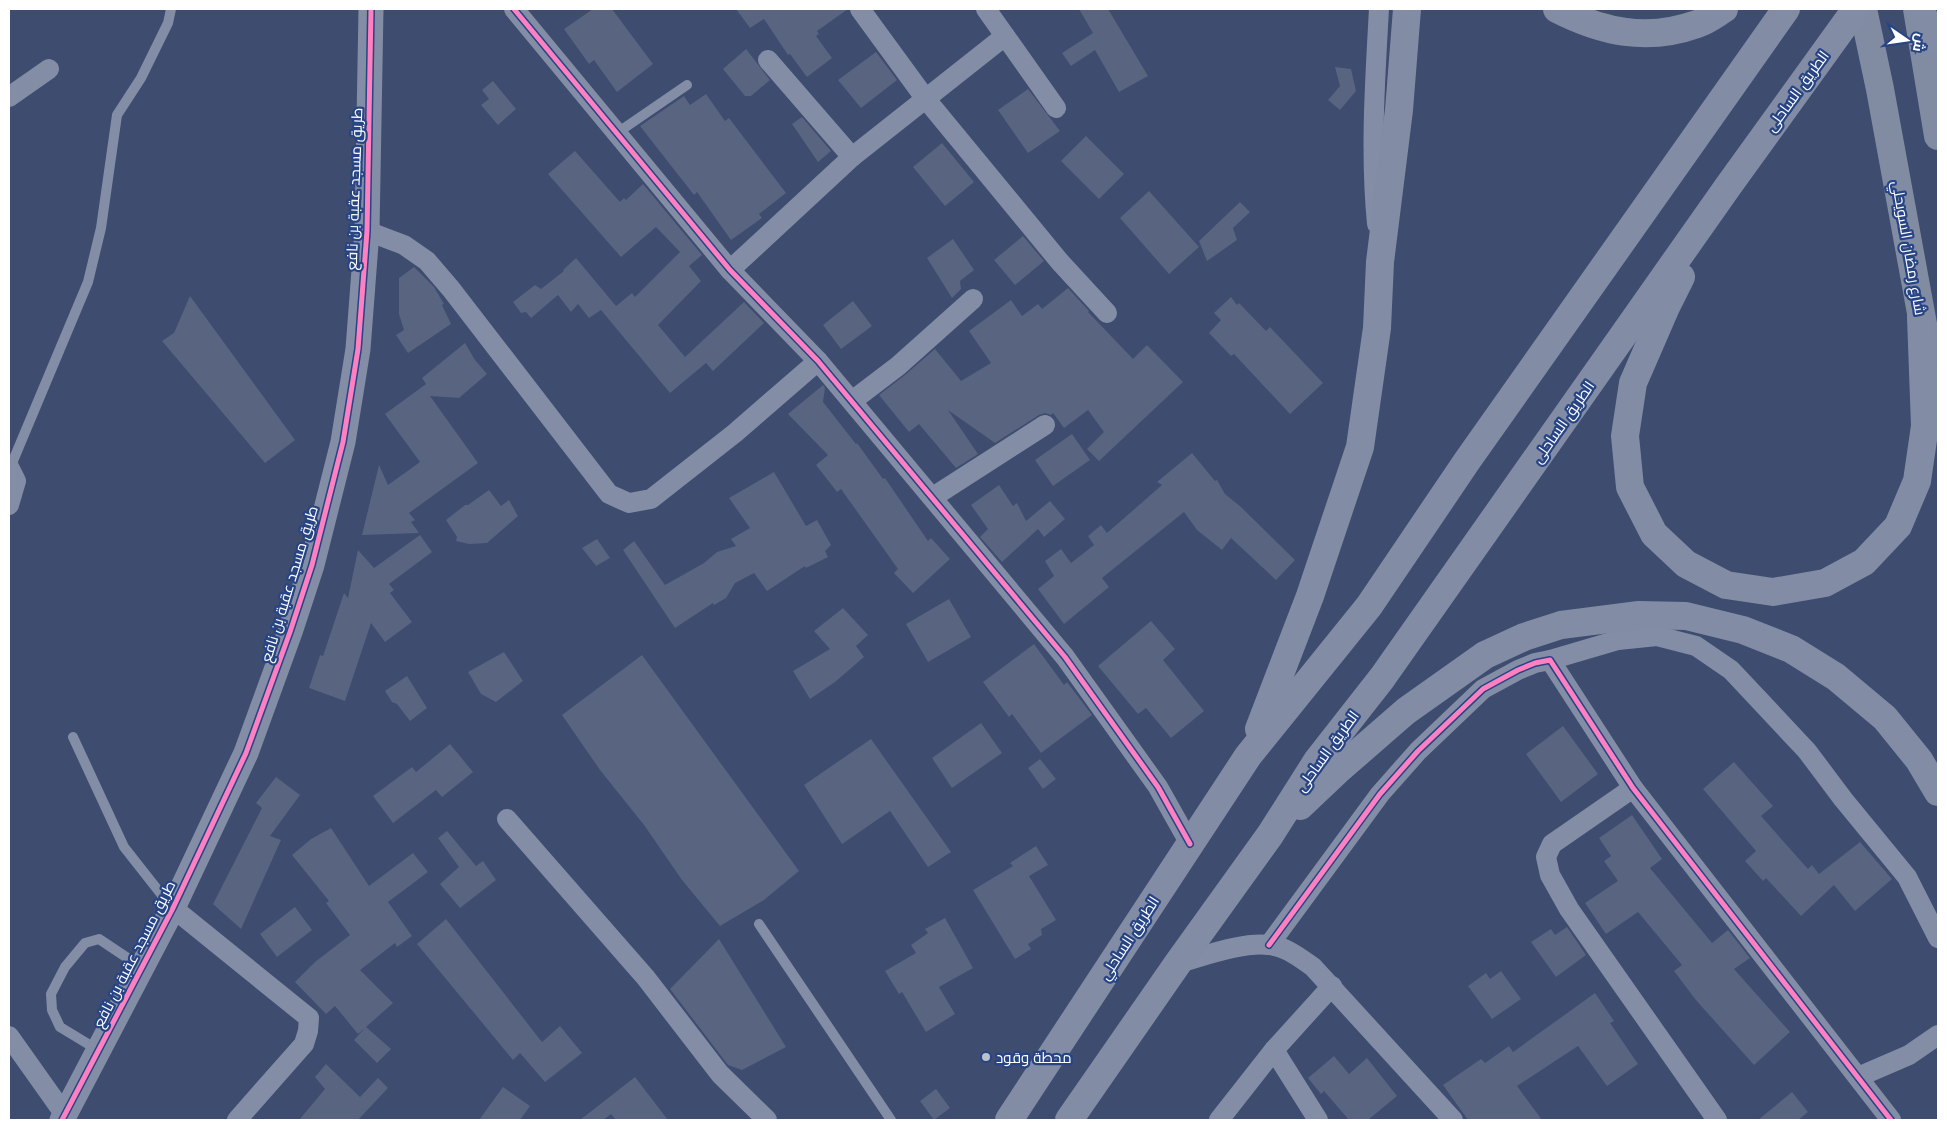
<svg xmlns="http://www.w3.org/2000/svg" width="1947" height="1129" font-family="Montserrat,Cairo,sans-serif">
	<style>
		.building { fill: #586480 }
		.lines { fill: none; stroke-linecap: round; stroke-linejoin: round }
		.service { stroke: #838da5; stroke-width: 10 }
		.minor { stroke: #838da5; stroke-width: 20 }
		.tertiary { stroke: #838da5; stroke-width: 25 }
		.primary { stroke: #818ca3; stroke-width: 28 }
		.trunk { stroke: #828ca4; stroke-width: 28 }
		.cycleway-casing { stroke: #274485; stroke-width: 8 }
		.cycleway { stroke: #ff80c0; stroke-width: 5 }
		.poi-dot { fill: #bbc0cd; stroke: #274485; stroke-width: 2 }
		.labels { text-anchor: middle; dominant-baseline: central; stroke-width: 4.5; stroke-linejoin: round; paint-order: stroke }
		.street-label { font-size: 15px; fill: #fff; stroke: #274485 }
		.poi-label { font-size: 15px; fill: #fff; stroke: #274485; text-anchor: start }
	</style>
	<rect width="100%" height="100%" fill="#3d4c6f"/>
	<g class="building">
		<path d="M593 9H612L653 64 617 92 594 60 589 64 564 29Z"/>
		<path d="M736 9H848L817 31 819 34 816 36 832 58 807 77 790 54 788 55 764 19 750 28Z"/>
		<path d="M1079 9H1108L1148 76 1119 92 1095 50 1071 66 1062 53 1093 33Z"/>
		<path d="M746 49 770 80 751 96H745L723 69Z"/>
		<path d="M876 52 897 80 861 108 838 80Z"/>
		<path d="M1335 67 1351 69 1356 91 1340 110 1328 100 1340 86Z"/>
		<path d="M493 81 516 109 498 125 481 105 489 99 482 90Z"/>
		<path d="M1028 89 1060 131 1028 153 998 110Z"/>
		<path d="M706 94 725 121 729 118 786 193 759 214 762 218 731 240 697 192 694 195 640 126 684 96 690 105Z"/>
		<path d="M802 117 831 151 818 162 792 124Z"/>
		<path d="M1086 136 1124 174 1099 199 1061 161Z"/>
		<path d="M942 143 974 182 945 206 913 167Z"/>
		<path d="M575 151 620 202 624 198 626 200 643 184 702 255 689 266 701 281 658 325 685 357 744 302 764 323 713 371 706 363 670 393 601 310 589 318 578 304 571 312 558 295 531 318 526 312 521 313 513 302 535 285 541 289 564 271 563 270 576 258 616 306 632 293 635 297 680 252 656 227 621 257 548 174Z"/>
		<path d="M1149 191 1199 247 1169 274 1120 218Z"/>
		<path d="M1240 202 1250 212 1233 228 1237 240 1207 261 1199 241Z"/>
		<path d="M1023 236 1044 261 1015 285 994 260Z"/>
		<path d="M953 239 974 270 960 281 961 289 952 298 927 258Z"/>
		<path d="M414 267 434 287 444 304 442 305 451 324 408 353 396 335 404 330 399 314V278Z"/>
		<path d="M1068 288 1089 311 1088 312 1133 359 1147 345 1183 382 1099 461 1087 449 1104 432 1088 410 1064 428 1053 413 1051 415 1045 413 1039 415 995 443 948 410 978 454 956 468 919 424 909 432 879 395 905 375 935 349 961 381 991 363 969 331 1011 300 1022 316 1038 304 1042 309Z"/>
		<path d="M190 296 295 440 265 463 162 341 174 333Z"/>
		<path d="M1231 297 1237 305 1239 303 1266 331 1270 327 1323 383 1290 414 1234 354 1231 356 1209 333 1221 320 1214 313Z"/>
		<path d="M853 301 872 326 841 349 823 325Z"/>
		<path d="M465 343 475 360 487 374 459 398 430 396 478 463 409 513 415 520 411 522 419 533 362 535 379 465 388 485 420 462 385 414 426 384 422 378Z"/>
		<path d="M823 385 825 388 823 402 856 444 857 443 883 479 885 478 928 541 931 538 950 559 913 593 894 573 898 569 841 489 837 492 816 465 828 455 788 414Z"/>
		<path d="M1072 434 1090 460 1053 486 1035 460Z"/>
		<path d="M1192 453 1215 481 1217 480 1225 494 1241 507 1295 560 1276 580 1231 538 1222 550 1197 530 1184 512 1102 578 1109 587 1064 624 1038 589 1054 576 1045 561 1061 549 1071 563 1094 545 1088 536 1101 525 1107 533 1162 485 1157 482Z"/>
		<path d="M774 472 806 526 817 520 831 545 825 551 828 557 806 568 805 566 767 591 754 573 735 583 726 598 714 605 713 603 675 628 623 550 634 541 665 585 704 563 717 552 736 546 731 539 750 528 729 498Z"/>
		<path d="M999 485 1013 506 1017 503 1026 521 1050 501 1065 519 1044 537 1038 529 1002 562 980 537 988 529 971 505Z"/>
		<path d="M489 490 501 506 509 500 518 516 487 543 469 544 456 541 457 537 446 520 465 505H468Z"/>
		<path d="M420 535 432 552 389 584 394 590 390 593 412 622 385 642 371 623 345 701 309 688 320 655 323 656 344 593 348 598 358 550 374 568Z"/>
		<path d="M597 539 610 558 596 566 582 548Z"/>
		<path d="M949 599 971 637 928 662 906 624Z"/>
		<path d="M843 608 868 635 856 646 864 657 835 682 810 699 793 671 830 649 814 631Z"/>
		<path d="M1151 621 1175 649 1163 660 1204 711 1171 738 1146 708 1138 714 1098 666Z"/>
		<path d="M1034 644 1064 685 1067 682 1092 715 1041 753 1012 714 1009 717 983 682Z"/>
		<path d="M504 652 523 681 496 702 481 694 468 672Z"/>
		<path d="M642 655 799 871 764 900 720 926 682 880 644 825 600 770 562 715Z"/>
		<path d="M407 676 427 708 410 721 397 704 392 702 385 691Z"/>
		<path d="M981 723 1002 753 952 788 932 758Z"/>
		<path d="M1563 726 1598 774 1561 802 1526 754Z"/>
		<path d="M871 739 951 852 928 867 890 811 842 844 804 785Z"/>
		<path d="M450 744 473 772 442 797 436 790 393 823 373 796 412 767 416 772Z"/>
		<path d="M1040 759 1056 779 1043 789 1028 768Z"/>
		<path d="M1734 762 1773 806 1761 816 1808 869 1812 865 1819 874 1860 842 1892 879 1855 911 1834 885 1801 916 1766 878 1763 881 1745 861 1756 851 1703 789Z"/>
		<path d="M276 777 300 795 270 836 281 840 241 929 213 904 262 808 256 803Z"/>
		<path d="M1632 815 1662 859 1650 868 1712 943 1728 930 1750 958 1734 969 1790 1032 1754 1065 1695 999 1674 971 1682 965 1638 912 1606 934 1585 903 1618 881 1604 861 1611 856 1599 838Z"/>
		<path d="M331 828 369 886 413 853 428 872 388 902 412 936 397 947 395 943 360 970 393 1003 366 1027 391 1049 377 1063 354 1040 365 1028 358 1034 335 1006 326 1014 295 982 315 962 350 935 326 903 329 901 292 855 311 839Z"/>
		<path d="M447 831 476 866 483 861 496 880 460 908 440 884 459 867 438 838Z"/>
		<path d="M1036 846 1048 865 1029 876 1056 920 1041 929 1042 935 1028 944 1031 949 1015 959 973 890 1013 866 1010 863Z"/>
		<path d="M295 907 312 930 277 957 260 934Z"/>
		<path d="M945 918 973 968 939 987 955 1014 926 1032 902 992 899 994 885 971 916 953 911 945 928 933 925 929Z"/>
		<path d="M446 919 542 1042 560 1026 582 1053 545 1082 520 1053 513 1060 417 944Z"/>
		<path d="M1567 927 1586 955 1556 977 1531 942 1551 929 1555 935Z"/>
		<path d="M719 939 786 1047 742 1070 728 1065 670 989Z"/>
		<path d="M1501 971 1521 999 1492 1019 1468 986 1486 973 1490 979Z"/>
		<path d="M1595 993 1614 1021 1610 1023 1638 1064 1607 1086 1578 1046 1517 1086 1542 1120H1468L1443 1085 1481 1059 1485 1063 1509 1046 1513 1052Z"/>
		<path d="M1334 1056 1349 1074 1367 1058 1397 1096 1368 1120H1349L1324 1091 1321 1094 1308 1078Z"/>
		<path d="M326 1064 360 1097 378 1078 388 1088 358 1120H299L325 1089 315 1077Z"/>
		<path d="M635 1077 668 1120H616L611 1114 603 1120H580Z"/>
		<path d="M503 1087 530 1106 520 1120H479Z"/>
		<path d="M936 1089 950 1108 934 1120 920 1101Z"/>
		<path d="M1792 1092 1808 1112 1798 1120H1758Z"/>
	</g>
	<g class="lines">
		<g class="service">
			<path d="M617 133 687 85"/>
			<path d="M10 468 88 282 101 228 117 115 141 78 168 23 171 9"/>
			<path d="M73 737 124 847 172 908"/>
			<path d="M759 924 891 1120"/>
			<path d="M98 1050 60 1027 52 1010 51 994 65 967 85 943 99 939 141 967"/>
		</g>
		<g class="minor">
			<path d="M514 9 730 270 818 361 1065 657 1158 787 1190 844"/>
			<path d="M860 9 925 98 1060 262 1107 313"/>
			<path d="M986 9 1056 108"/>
			<path d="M768 60 852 157"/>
			<path d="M9 97 49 69"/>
			<path d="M1377 224C1370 152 1375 81 1379 9"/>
			<path d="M367 231 404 245 427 261 451 289 609 494 629 503 651 499 735 433 818 361"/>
			<path d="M730 270 852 157 1005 36"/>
			<path d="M852 401 898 366 973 299"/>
			<path d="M9 467 16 481 9 505"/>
			<path d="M933 497 1045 425"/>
			<path d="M1550 660 1618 640 1657 636 1696 646 1731 670 1807 751 1843 799 1907 877 1938 938"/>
			<path d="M1633 788 1552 844 1546 857 1550 875 1569 909 1717 1120"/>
			<path d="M507 819 646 978 720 1074 767 1120"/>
			<path d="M173 908 309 1018 308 1031 304 1044 237 1120"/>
			<path d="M1269 945 1380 794 1418 751 1483 689 1518 670 1535 663 1550 660 1633 788 1891 1120"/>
			<path d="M1178 963C1205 956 1241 942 1269 945 1285 946 1300 958 1313 967L1453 1120"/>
			<path d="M9 1036 65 1115"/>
			<path d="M1274 1050 1318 1120"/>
			<path d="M1858 1077 1909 1055 1938 1035"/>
			<path d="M1219 1120 1274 1050 1332 986"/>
		</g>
		<path class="tertiary" d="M62 1120 173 908 246 753 290 632 312 565 343 442 358 349 367 231 371 9"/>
		<g class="primary">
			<path d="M1863 9 1880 89 1938 406"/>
			<path d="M1917 9 1938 136"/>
		</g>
		<g class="trunk">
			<path d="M1557 9C1602 32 1647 42 1697 24 1707 21 1716 14 1724 9"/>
			<path d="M1919 9 1938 41"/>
			<path d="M1681 277 1666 307 1633 383 1625 436 1630 487 1654 534 1686 564 1726 585 1773 592 1825 583 1864 562 1898 526 1917 481 1925 426 1921 317"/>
			<path d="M1259 729 1310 596 1360 447 1377 328 1380 262 1399 110 1407 9"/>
			<path d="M1300 806 1337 771 1406 711 1485 655 1524 637 1561 625 1639 615 1686 616 1743 630 1791 649 1836 677 1885 718 1919 760 1938 792"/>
			<path d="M1009 1120 1248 756 1369 606 1467 461 1786 9"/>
			<path d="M1069 1120 1178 963 1270 835 1317 761 1382 678 1729 185 1856 9"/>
		</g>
		<g class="cycleway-casing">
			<g id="cycleway">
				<path d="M514 9 730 270 818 361 1065 657 1158 787 1190 844"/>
				<path d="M1269 945 1380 794 1418 751 1483 689 1518 670 1535 663 1550 660 1633 788 1891 1120"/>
				<path d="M62 1120 173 908 246 753 290 632 312 565 343 442 358 349 367 231 371 9"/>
			</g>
		</g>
		<use href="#cycleway" class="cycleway"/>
	</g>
	<circle class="poi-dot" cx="986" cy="1057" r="5"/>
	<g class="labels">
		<g class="street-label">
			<text transform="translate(1797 91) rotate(-54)">الطريق الساحلى</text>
			<text transform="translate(354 189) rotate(-88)">طريق مسجد عقبة بن نافع</text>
			<text transform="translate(1909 248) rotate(80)">شارع رمضان السويحلي</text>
			<text transform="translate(1563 422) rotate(-55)">الطريق الساحلى</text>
			<text transform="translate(289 584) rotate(-73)">طريق مسجد عقبة بن نافع</text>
			<text transform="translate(1327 751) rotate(-54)">الطريق الساحلى</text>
			<text transform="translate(1129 938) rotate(-57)">الطريق الساحلي</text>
			<text transform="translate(134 954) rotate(-63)">طريق مسجد عقبة بن نافع</text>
		</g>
		<g class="poi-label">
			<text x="996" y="1057">محطة وقود</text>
		</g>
	</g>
	<rect width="1947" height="1129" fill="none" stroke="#ffffff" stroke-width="20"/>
	<g transform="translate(1907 40) rotate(103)" stroke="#274485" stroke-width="4" paint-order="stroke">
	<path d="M0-4L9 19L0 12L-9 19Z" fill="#ffffff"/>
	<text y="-8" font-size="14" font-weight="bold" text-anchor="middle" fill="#ffffff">ش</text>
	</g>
</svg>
